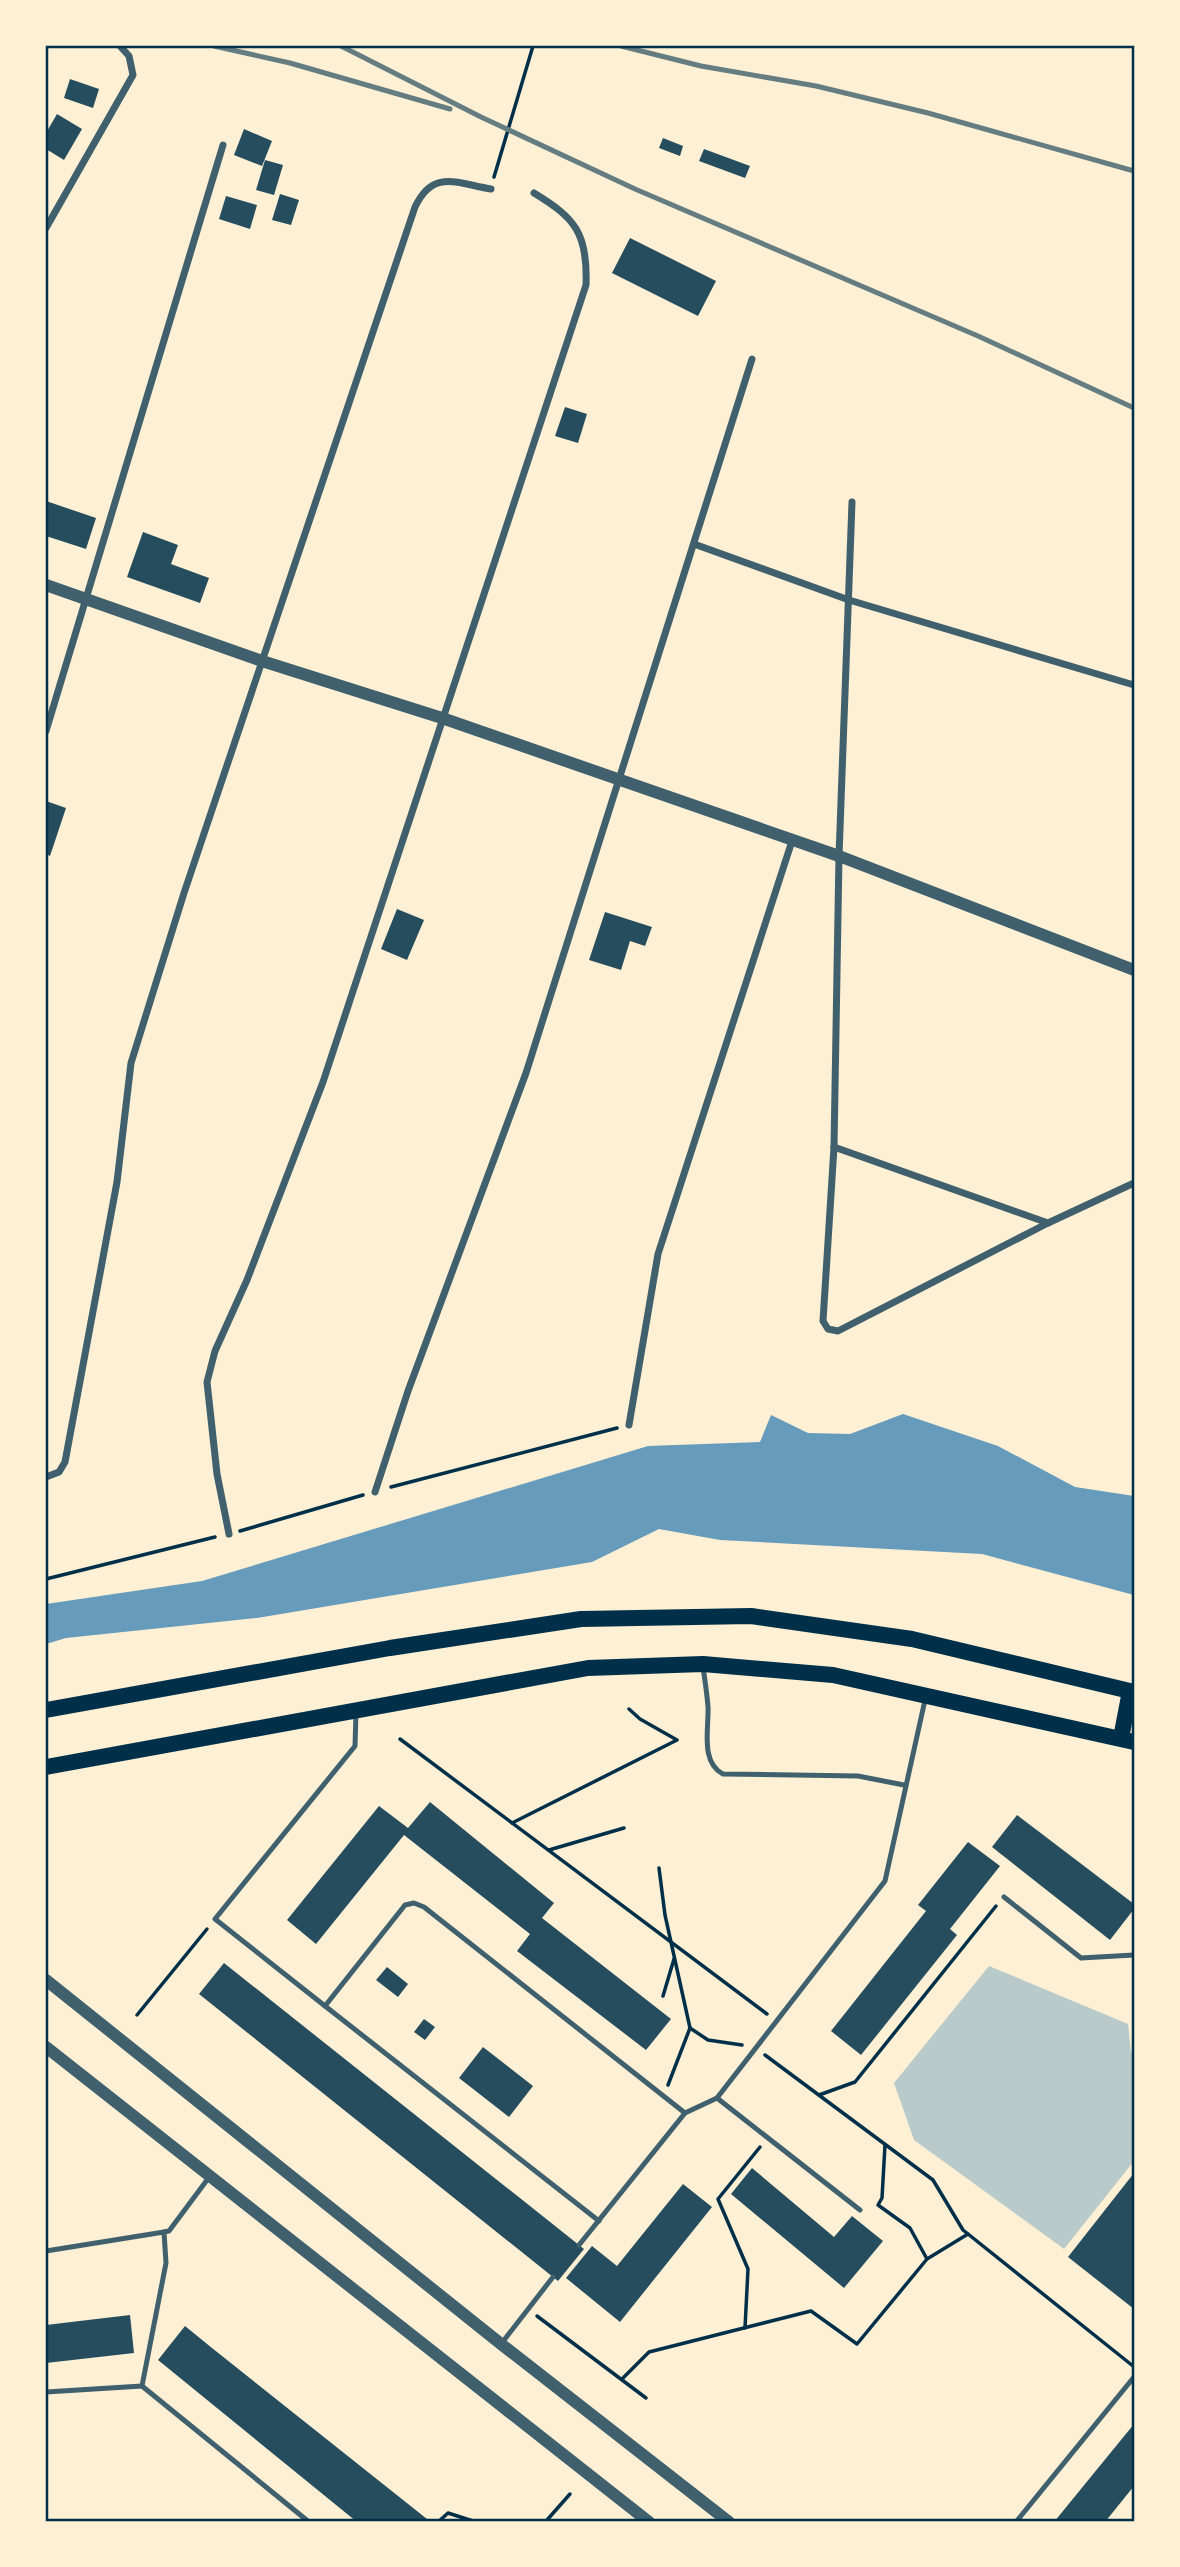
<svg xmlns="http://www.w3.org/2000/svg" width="1180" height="2567" font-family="'Noto Sans',sans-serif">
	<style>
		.green { fill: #b9caca }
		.water { fill: #669bbc }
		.building { fill: #264d5e }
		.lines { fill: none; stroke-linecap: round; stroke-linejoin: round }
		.path { stroke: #003049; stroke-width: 3.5 }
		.service { stroke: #3f606c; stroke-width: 5 }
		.minor { stroke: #3f606c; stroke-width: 7 }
		.tertiary { stroke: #3f606c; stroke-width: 12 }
		.primary { stroke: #003049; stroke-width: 16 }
		.rail { stroke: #657d81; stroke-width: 5 }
		.neatline { fill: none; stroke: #003049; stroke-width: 2.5 }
	</style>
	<rect width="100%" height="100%" fill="#fdf0d5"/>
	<path class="green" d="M989 1966 1128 2024 1131 2051 1134 2054V2161L1064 2249 914 2140 894 2083Z"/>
	<path class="water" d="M903 1414 998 1446 1075 1487 1134 1496V1595L982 1554 720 1540 659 1529 592 1562 257 1618 66 1638 46 1644V1604L202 1581 648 1446 760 1442 771 1415 808 1433 850 1434Z"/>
	<g class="building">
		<path d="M70 79 99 89 93 108 64 98Z"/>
		<path d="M57 114 82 129 64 160 46 149V133Z"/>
		<path d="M244 129 272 141 262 166 234 155Z"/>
		<path d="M663 138 683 146 680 156 659 148Z"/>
		<path d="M704 149 750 166 745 178 699 161Z"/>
		<path d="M265 160 283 165 274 195 256 190Z"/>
		<path d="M280 194 299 200 291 225 272 220Z"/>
		<path d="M226 196 257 205 250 229 219 219Z"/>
		<path d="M630 238 716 281 698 316 612 273Z"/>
		<path d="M565 407 587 414 578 443 555 436Z"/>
		<path d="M46 501 96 518 86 549 46 536Z"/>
		<path d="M143 532 178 545 171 564 209 578 200 603 127 577Z"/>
		<path d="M46 801 66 808 50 856 46 854Z"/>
		<path d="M397 909 424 920 407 960 381 949Z"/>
		<path d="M605 912 652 927 645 946 630 941 621 970 589 960Z"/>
		<path d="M430 1802 554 1903 542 1918 671 2019 646 2050 517 1951 530 1934 404 1835 316 1944 287 1920 379 1806 408 1828Z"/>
		<path d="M1017 1815 1134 1904V1909L1110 1940 992 1847Z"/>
		<path d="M968 1842 1000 1866 950 1929 957 1935 861 2055 831 2031 926 1911 918 1905Z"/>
		<path d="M224 1963 584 2249 558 2281 199 1994Z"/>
		<path d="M387 1967 408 1984 398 1997 376 1980Z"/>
		<path d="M424 2019 435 2027 425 2040 414 2032Z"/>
		<path d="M483 2047 533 2086 509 2117 459 2078Z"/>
		<path d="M752 2168 834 2237 852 2216 883 2241 844 2288 731 2194Z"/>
		<path d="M1134 2173V2309L1068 2257Z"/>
		<path d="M683 2184 712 2207 620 2322 566 2278 592 2246 617 2266Z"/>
		<path d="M130 2315 134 2353 46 2363V2325Z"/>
		<path d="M185 2326 212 2348 427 2519 357 2522 158 2360Z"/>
		<path d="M1134 2424V2486L1105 2522H1054Z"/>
	</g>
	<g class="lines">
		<g class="path">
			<path d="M494 177 533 46"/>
			<path d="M391 1487 617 1428"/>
			<path d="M240 1531 363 1495"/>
			<path d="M46 1579 215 1537"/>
			<path d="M400 1739 767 2014"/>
			<path d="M512 1823 677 1740 640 1719 629 1709"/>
			<path d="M549 1850 624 1828"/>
			<path d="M659 1868 665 1915 690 2028 668 2085"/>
			<path d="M663 1996 674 1959"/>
			<path d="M137 2015 207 1929"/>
			<path d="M690 2028 708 2040 742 2045"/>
			<path d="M765 2055 933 2180 963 2230 1133 2366"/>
			<path d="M819 2095 855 2082 996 1906"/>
			<path d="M885 2145 882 2198 878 2205 910 2228 927 2259"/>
			<path d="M537 2316 646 2398"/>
			<path d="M745 2328 748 2269 718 2199 760 2147"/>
			<path d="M622 2379 649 2352 811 2311 857 2344 927 2259 968 2234"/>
			<path d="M438 2522 448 2513 476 2522"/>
			<path d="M542 2522 547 2520 570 2494"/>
		</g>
		<g class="service">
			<path d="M703 1667C705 1680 707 1694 708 1707 709 1728 700 1762 723 1774L858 1776 904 1785"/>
			<path d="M356 1712 355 1746 215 1919 325 2006 405 1905 414 1903 424 1907 685 2113 717 2098 860 2210"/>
			<path d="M1004 1897 1081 1958 1134 1955"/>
			<path d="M325 2006 599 2221"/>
			<path d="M717 2098 885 1881 925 1700"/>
			<path d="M210 2176 169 2231 164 2232 166 2263 142 2386 309 2522"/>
			<path d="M579 2245 685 2113"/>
			<path d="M46 2251 164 2232"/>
			<path d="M501 2344 553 2277"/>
			<path d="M46 2392 142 2386"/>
			<path d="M1016 2522 1134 2377"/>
		</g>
		<g class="minor">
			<path d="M46 228 133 75 129 56 120 46"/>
			<path d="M852 502 839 856 834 1147 823 1321 828 1329 838 1331 1048 1223 1134 1183"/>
			<path d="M694 544 849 600 1134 685"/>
			<path d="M46 731 223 145"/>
			<path d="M834 1147 1048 1223"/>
			<path d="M629 1425 658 1254 792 841"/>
			<path d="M46 1477 59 1472 65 1462 117 1182 131 1063 184 893 415 207C433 169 456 183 491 189"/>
			<path d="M375 1492 408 1391 526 1073 752 359"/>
			<path d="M229 1534 217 1474 207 1382 215 1351 247 1280 323 1082 586 285C588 233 575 218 534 193"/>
		</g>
		<g class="tertiary">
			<path d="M46 585 262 661 442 718 839 856 1134 970"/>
			<path d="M46 1980 501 2344 729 2522"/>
			<path d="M46 2047 649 2522"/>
		</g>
		<g class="primary">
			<path d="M46 1710 390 1648 581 1619 751 1616 912 1639 1134 1692"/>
			<path d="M1121 1738 1130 1691"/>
			<path d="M46 1767 588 1668 703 1664 833 1675 1134 1742"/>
		</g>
		<g class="rail">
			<path d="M214 46 290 63 450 109"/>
			<path d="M341 46 481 117 635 189 978 336 1134 408"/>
			<path d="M621 46 701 66 816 86 928 113 1134 171"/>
		</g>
	</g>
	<rect width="1180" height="2567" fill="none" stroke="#fdf0d5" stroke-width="94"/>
	<rect x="47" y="47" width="1086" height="2473" class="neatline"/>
</svg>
